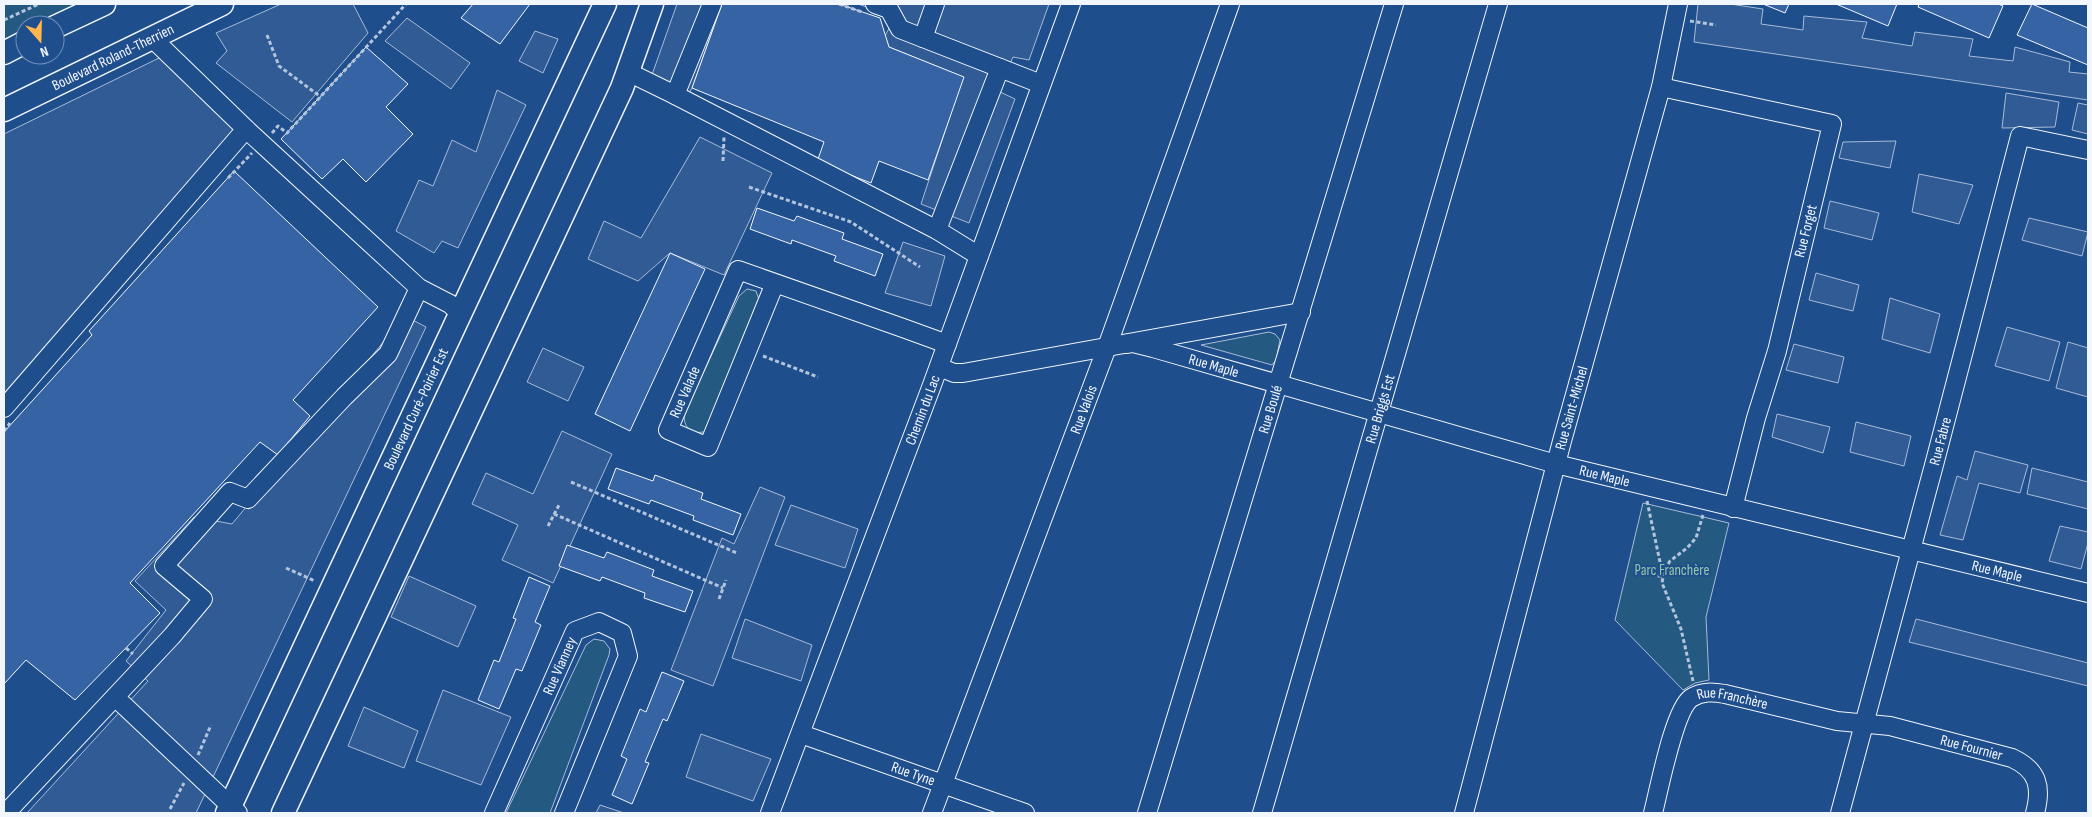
<svg xmlns="http://www.w3.org/2000/svg" width="2092" height="817" font-family="'Sofia Sans Condensed',sans-serif">
	<style>
		.green { fill: #245a82; stroke: #a8bbd7 }
		.parking { fill: #305b95; stroke: #a8bbd7 }
		.building { fill: #3563a3; stroke: #f2f6ff }
		.lines { fill: none; stroke-linecap: round; stroke-linejoin: round }
		.minor-casing { stroke: #f2f6ff; stroke-width: 20 }
		.major-casing { stroke: #f2f6ff; stroke-width: 25 }
		.path { stroke: #b3c4dc; stroke-width: 3; stroke-dasharray: 4 2.5; stroke-linecap: butt }
		.minor { stroke: #1f4e8c; stroke-width: 18 }
		.major { stroke: #1f4e8c; stroke-width: 22 }
		.labels { text-anchor: middle; dominant-baseline: central; stroke-width: 4; stroke-linejoin: round; paint-order: stroke }
		.street-label { font-size: 15px; fill: #f2f6ff; stroke: #1f4e8c }
		.park-label { font-size: 15px; fill: #97c8a6; stroke: #1f4e8c }
	</style>
	<rect width="100%" height="100%" fill="#1f4e8c"/>
	<g class="green">
		<path d="M4 4H77L36 25H25V30L4 41Z"/>
		<path d="M747 289 756 291 759 300 709 430C694 437 681 428 685 412L739 296Z"/>
		<path d="M1269 332 1275 334 1280 340 1276 360 1272 365 1201 345Z"/>
		<path d="M1643 503 1729 523 1706 617 1709 680 1695 683 1683 690 1615 620Z"/>
		<path d="M594 639 604 641 610 649 609 655 550 813H506L586 645Z"/>
	</g>
	<g class="parking">
		<path d="M281 4H353L368 33 292 122 216 63 227 51 216 33Z"/>
		<path d="M677 4H722L692 88 687 97 647 89Z"/>
		<path d="M858 4H1049L1029 60 1013 57 998 91 1015 99 969 223 921 204 963 77 889 47 885 36 895 17Z"/>
		<path d="M1698 4H1730L1763 9 1761 24 1803 30 1804 16 1867 22 1862 38 1912 46 1915 32 1973 39 1969 56 2013 61 2015 47 2070 62 2069 72 2088 74V100L1694 42Z"/>
		<path d="M407 18 470 63 451 89 385 41Z"/>
		<path d="M535 31 558 39 543 73 519 61Z"/>
		<path d="M159 58 246 129 4 408V134Z"/>
		<path d="M497 90 526 105 458 248 442 241 434 253 396 231 419 180 433 186 452 140 476 152Z"/>
		<path d="M2006 93 2059 102 2055 127 2002 128Z"/>
		<path d="M2078 103 2088 105V134L2072 130Z"/>
		<path d="M700 137 772 173 724 275 670 253 638 281 588 259 604 221 641 238Z"/>
		<path d="M1896 141 1890 168 1839 158 1843 142Z"/>
		<path d="M1919 174 1973 185 1959 224 1912 212Z"/>
		<path d="M1830 201 1879 213 1872 240 1824 228Z"/>
		<path d="M2029 218 2088 232 2082 256 2022 240Z"/>
		<path d="M903 242 945 256 931 306 885 293Z"/>
		<path d="M1816 273 1859 285 1853 311 1809 300Z"/>
		<path d="M1890 298 1940 314 1930 353 1882 339Z"/>
		<path d="M405 316 426 327 196 813H27L148 681 126 661 166 610 135 581 194 517 232 524Z"/>
		<path d="M2007 327 2060 342 2049 381 1995 366Z"/>
		<path d="M2068 342 2088 348V397L2056 388Z"/>
		<path d="M1794 344 1844 357 1838 383 1786 370Z"/>
		<path d="M543 348 584 367 568 401 527 382Z"/>
		<path d="M1777 414 1830 427 1823 453 1772 437Z"/>
		<path d="M1856 422 1911 436 1904 466 1850 452Z"/>
		<path d="M562 431 612 454 553 583 502 560 518 525 472 504 486 473 533 494Z"/>
		<path d="M1975 451 2028 465 2020 493 1979 483 1963 540 1940 535 1957 476 1967 480Z"/>
		<path d="M2032 468 2088 482V509L2027 494Z"/>
		<path d="M760 487 785 497 713 686 671 670 722 538 734 544Z"/>
		<path d="M791 505 858 529 845 568 775 545Z"/>
		<path d="M2060 526 2088 532V543L2081 569 2049 561Z"/>
		<path d="M409 576 476 606 458 647 391 617Z"/>
		<path d="M745 619 812 645 801 681 732 658Z"/>
		<path d="M1916 619 2088 663V686L1909 642Z"/>
		<path d="M443 690 511 717 481 785 416 761Z"/>
		<path d="M364 707 418 731 404 768 348 746Z"/>
		<path d="M701 734 771 759 753 801 686 777Z"/>
		<path d="M600 805 624 813H596Z"/>
	</g>
	<g class="building">
		<path d="M473 4H530L500 44 461 18Z"/>
		<path d="M722 4H839L880 18 889 47 964 77 928 180 879 161 871 183 817 162 824 142 692 88Z"/>
		<path d="M1763 4H1789L1785 13Z"/>
		<path d="M1836 4H1897L1888 26Z"/>
		<path d="M1919 4H1998L2003 6 1989 38 1918 7Z"/>
		<path d="M2032 4 2088 28V65L2017 35Z"/>
		<path d="M366 47 408 84 386 107 413 134 366 182 343 159 322 179 281 139Z"/>
		<path d="M234 171 378 307 293 400 310 416 278 455 260 442 130 583 160 613 75 700 26 660 4 684V432L92 335 89 331Z"/>
		<path d="M757 208 794 221 797 216 844 233 842 239 883 254 875 276 834 261 836 256 792 240 791 244 750 229Z"/>
		<path d="M670 253 705 269 630 431 595 414Z"/>
		<path d="M616 468 653 481 655 475 703 493 701 499 741 514 733 535 693 520 694 516 651 500 649 504 608 489Z"/>
		<path d="M567 545 604 558 607 552 654 570 652 576 693 591 685 612 644 598 645 593 602 577 600 581 559 566Z"/>
		<path d="M529 577 550 586 535 622 541 625 522 671 516 669 499 709 478 700 494 660 499 662 516 619 513 618Z"/>
		<path d="M662 672 684 681 667 721 663 719 645 762 649 763 632 804 612 795 627 759 621 756 640 709 646 712Z"/>
	</g>
	<g class="lines">
		<g class="minor-casing">
			<g id="minor">
				<path d="M875 4 889 9 900 29 1041 84"/>
				<path d="M152 38 246 129 419 288 450 304 461 314"/>
				<path d="M923 38 935 4"/>
				<path d="M628 72 675 95 712 4"/>
				<path d="M1661 87 1832 124 1777 351 1756 418 1733 508"/>
				<path d="M675 95 937 230 979 256"/>
				<path d="M937 230 1000 68"/>
				<path id="s1" d="M775 283 708 447 668 430 738 270 903 328 947 344"/>
				<path id="s2" d="M1125 344 1133 343 1153 348 1556 464 2088 593"/>
				<path d="M939 367 954 373H963L1301 312"/>
				<path d="M4 408 246 129"/>
				<path d="M115 697 238 813"/>
				<path id="s3" d="M801 734 1025 813"/>
				<path d="M6 813 172 636 203 599 164 566 230 492 248 499 344 397 388 354 419 288"/>
				<path id="s4" d="M494 813 575 631 599 622 622 633 628 656 564 813"/>
				<path id="s5" d="M770 813 932 385 1071 4"/>
				<path id="s6" d="M932 813 1107 347 1230 4"/>
				<path id="s7" d="M1147 813 1394 4"/>
				<path id="s8" d="M1262 813 1498 4"/>
				<path id="s9" d="M1464 813 1562 441 1661 87 1678 4"/>
				<path id="s10" d="M1653 813C1659 790 1674 710 1691 698 1702 691 1713 692 1725 694L1837 721 1890 726 2012 758C2038 770 2042 787 2035 813"/>
				<path id="s11" d="M1840 813 1934 465 2020 136 2088 150"/>
			</g>
		</g>
		<g class="major-casing">
			<g id="major">
				<path d="M55 27 104 4"/>
				<path d="M4 53 25 42"/>
				<path id="s12" d="M4 110 222 4"/>
				<path id="s13" d="M227 813 605 4"/>
				<path d="M283 813 622 88 652 4"/>
			</g>
		</g>
		<g class="path">
			<path d="M839 4 862 12"/>
			<path d="M4 20 39 4"/>
			<path d="M1690 21 1716 25"/>
			<path d="M267 35 279 66 321 97"/>
			<path d="M272 133 278 126 287 133 406 4"/>
			<path d="M723 161 724 137"/>
			<path d="M228 178 252 153"/>
			<path d="M749 187 851 222 920 267"/>
			<path d="M763 356 818 377"/>
			<path d="M4 431 10 423"/>
			<path d="M571 482 737 553"/>
			<path d="M1647 501 1663 576H1655"/>
			<path d="M554 514 723 588"/>
			<path d="M548 526 559 505"/>
			<path d="M286 568 315 581"/>
			<path d="M719 599 726 580"/>
			<path d="M126 648 133 654"/>
			<path d="M1693 681 1681 629 1662 583 1664 571 1670 561 1687 548 1696 538 1703 515"/>
			<path d="M198 755 211 725"/>
			<path d="M170 809 184 783"/>
		</g>
		<use href="#minor" class="minor"/>
		<use href="#major" class="major"/>
	</g>
	<g class="labels">
		<g class="street-label">
			<text stroke="none"><textPath href="#s12" startOffset="121">Boulevard Roland-Therrien</textPath></text>
			<text transform="translate(1806 231) rotate(-76)">Rue Forget</text>
			<text stroke="none"><textPath href="#s2" startOffset="92">Rue Maple</textPath></text>
			<text stroke="none"><textPath href="#s1" startOffset="262">Rue Valade</textPath></text>
			<text stroke="none"><textPath href="#s8" startOffset="421">Rue Briggs Est</textPath></text>
			<text stroke="none"><textPath href="#s9" startOffset="419">Rue Saint-Michel</textPath></text>
			<text stroke="none"><textPath href="#s13" startOffset="446">Boulevard Curé-Poirier Est</textPath></text>
			<text stroke="none"><textPath href="#s5" startOffset="431">Chemin du Lac</textPath></text>
			<text stroke="none"><textPath href="#s6" startOffset="431">Rue Valois</textPath></text>
			<text stroke="none"><textPath href="#s7" startOffset="422">Rue Boulé</textPath></text>
			<text stroke="none"><textPath href="#s11" startOffset="385">Rue Fabre</textPath></text>
			<text stroke="none"><textPath href="#s2" startOffset="498">Rue Maple</textPath></text>
			<text stroke="none"><textPath href="#s2" startOffset="902">Rue Maple</textPath></text>
			<text stroke="none"><textPath href="#s4" startOffset="161">Rue Vianney</textPath></text>
			<text stroke="none"><textPath href="#s10" startOffset="165">Rue Franchère</textPath></text>
			<text stroke="none"><textPath href="#s10" startOffset="410">Rue Fournier</textPath></text>
			<text stroke="none"><textPath href="#s3" startOffset="119">Rue Tyne</textPath></text>
		</g>
		<g class="park-label">
			<text x="1672" y="570">Parc Franchère</text>
		</g>
	</g>
	<rect width="2092" height="817" fill="none" stroke="#f2f6ff" stroke-width="10"/>
	<g transform="translate(40 40) rotate(160)"><circle r="24" fill="#1f4e8c" stroke="#7391ba"/>
	<path d="M0-4L9 19L0 12L-9 19Z" fill="#ffb74d"/>
	<text y="-8" font-size="14" font-weight="bold" text-anchor="middle" fill="#f2f6ff">N</text>
	</g>
</svg>
